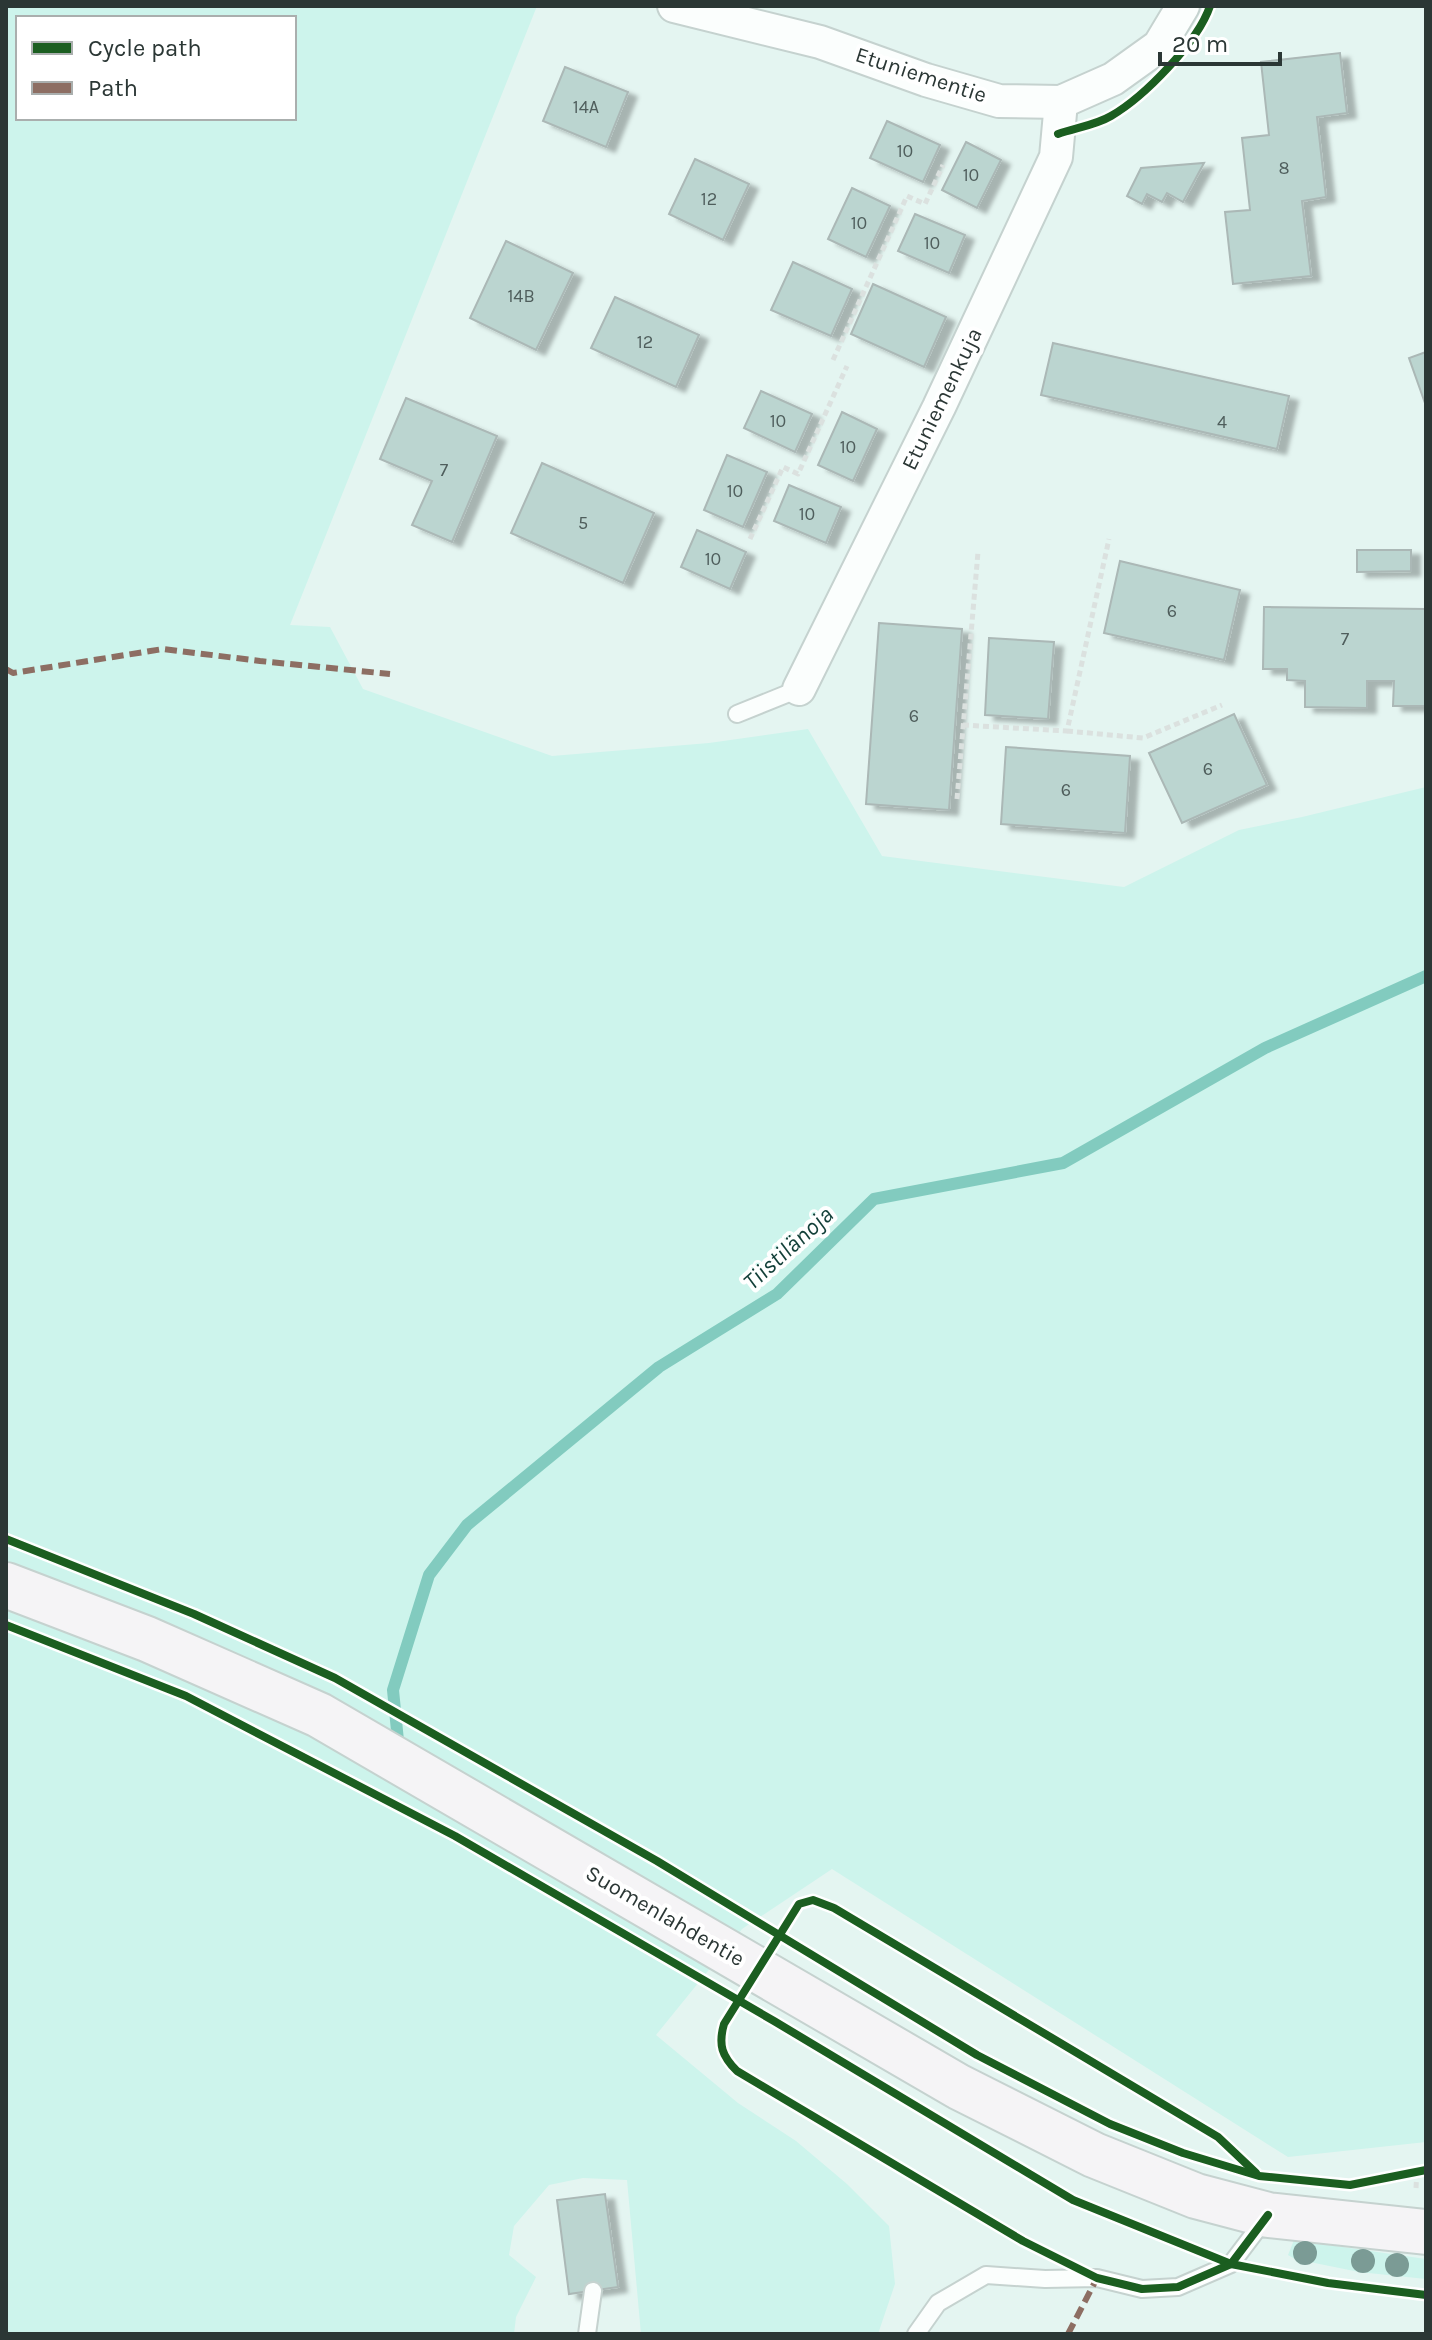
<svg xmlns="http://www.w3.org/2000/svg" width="1432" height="2340" font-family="Karla,sans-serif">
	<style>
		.green { fill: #cdf4ec; fill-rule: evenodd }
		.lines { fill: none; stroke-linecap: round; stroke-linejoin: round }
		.stream { stroke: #82cbbf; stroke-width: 12 }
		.building { fill: #bbd5d0; stroke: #abb8b6; stroke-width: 2; filter: url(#shadow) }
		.lane-casing { stroke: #c5d2cf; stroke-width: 20 }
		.street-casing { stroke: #c5d2cf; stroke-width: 36 }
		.secondary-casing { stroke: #c5d2cf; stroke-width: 48 }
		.path { stroke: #dbe1df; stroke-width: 5; stroke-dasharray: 6 4; stroke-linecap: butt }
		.lane { stroke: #fbfefd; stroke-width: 16 }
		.street { stroke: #fbfefd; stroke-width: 32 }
		.secondary { stroke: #f5f4f6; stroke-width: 44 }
		.quiet { stroke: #8d6e63; stroke-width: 6; stroke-dasharray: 12 6; stroke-linecap: butt }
		.cycleway-casing { stroke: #fff; stroke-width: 13 }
		.cycleway { stroke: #1b5e20; stroke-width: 8 }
		.tree { fill: #7b9b95 }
		.labels { text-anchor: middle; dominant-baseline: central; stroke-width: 8; stroke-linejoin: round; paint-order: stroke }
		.number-label { font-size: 18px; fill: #4f5e5c }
		.street-label { font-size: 22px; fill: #2b3735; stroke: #fff }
		.water-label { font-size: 24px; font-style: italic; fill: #123f38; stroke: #fff }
	</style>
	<defs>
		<filter id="shadow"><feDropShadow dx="9" dy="5" stdDeviation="2" flood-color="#0004"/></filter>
	</defs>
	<rect width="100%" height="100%" fill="#e4f5f1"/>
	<g class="green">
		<path d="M6 6H537L290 625 330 627 363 689 552 756 709 743 808 729 882 856 1124 887 1239 830 1302 817 1426 787V2142L1288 2157 832 1869 742 1929 656 2035 738 2103 796 2141 847 2184 889 2226 895 2284 878 2334H641L627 2180 583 2178 549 2185 514 2226 509 2255 536 2277 516 2317 514 2334H6ZM18 18H294V118H18Z"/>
		<path d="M1294 2240 1426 2259V2279L1359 2272 1295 2259 1288 2255Z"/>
	</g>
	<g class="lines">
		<path class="stream" d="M399 1751 393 1690 429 1575 467 1525 659 1367 777 1294 874 1199 1063 1163 1265 1048 1426 976"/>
	</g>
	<g class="building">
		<path d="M1340 53 1347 113 1317 117 1326 197 1302 201 1311 276 1233 284 1225 212 1250 210 1242 138 1269 135 1261 62Z"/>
		<path d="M565 67 628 92 606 147 543 121Z"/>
		<path d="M887 121 940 145 923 182 870 158Z"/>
		<path d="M966 142 1001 160 977 208 942 190Z"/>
		<path d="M695 159 749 184 723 240 669 214Z"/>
		<path d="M1204 163 1183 202 1167 193 1162 202 1147 194 1142 204 1127 196 1141 168Z"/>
		<path d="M852 188 890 206 866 257 828 239Z"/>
		<path d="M915 214 965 235 949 273 898 251Z"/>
		<path d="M506 241 573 273 536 350 470 318Z"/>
		<path d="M793 262 852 289 831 336 771 310Z"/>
		<path d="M873 284 946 317 924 367 851 334Z"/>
		<path d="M615 297 699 335 676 387 591 348Z"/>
		<path d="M1053 343 1289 396 1277 449 1041 395Z"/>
		<path d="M1426 352V406L1409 358Z"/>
		<path d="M761 391 812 414 795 452 744 428Z"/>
		<path d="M406 398 497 436 452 542 412 525 432 481 380 459Z"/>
		<path d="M842 412 877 429 853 481 818 465Z"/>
		<path d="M727 455 767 472 743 527 704 510Z"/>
		<path d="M542 463 654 513 623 583 511 533Z"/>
		<path d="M789 485 841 507 826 543 774 521Z"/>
		<path d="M697 530 746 552 730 589 681 567Z"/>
		<path d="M1357 550H1411V571L1357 572Z"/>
		<path d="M1120 561 1240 590 1224 660 1104 633Z"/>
		<path d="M1264 607 1426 609V706H1393L1394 681H1367V708L1305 707V681L1287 680V669H1263Z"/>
		<path d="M879 623 962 629 949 810 866 804Z"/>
		<path d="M989 638 1054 642 1048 719 985 715Z"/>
		<path d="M1234 714 1267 785 1182 823 1149 753Z"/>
		<path d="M1006 747 1130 756 1125 833 1001 824Z"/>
		<path d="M605 2194 618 2287 569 2294 557 2200Z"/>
	</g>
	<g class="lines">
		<g class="lane-casing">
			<g id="lane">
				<path d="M737 714 799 689"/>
				<path d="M587 2334 593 2291"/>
				<path d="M916 2334 938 2303 986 2275 1045 2279 1097 2278 1142 2289 1178 2287 1231 2264 1265 2219"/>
			</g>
		</g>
		<g class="street-casing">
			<g id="street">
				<path d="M674 6 820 42 926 80 999 101 1061 102 1113 79 1159 46 1183 6"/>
				<path d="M799 689 939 407 1056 157 1061 102"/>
			</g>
		</g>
		<g class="secondary-casing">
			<path id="secondary" d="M6 1585 147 1639 319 1715 959 2087 1094 2155 1196 2196 1268 2215 1426 2232"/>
		</g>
		<g class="path">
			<path d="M833 360 907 196 925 204 943 165"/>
			<path d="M750 539 783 467 798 474 847 366"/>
			<path d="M963 725 1067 731 1109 539"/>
			<path d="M1067 731 1143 738 1222 705"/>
			<path d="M957 799 978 552"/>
			<path d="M1416 2188 1417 2170"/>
		</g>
		<use href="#lane" class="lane"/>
		<use href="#street" class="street"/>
		<use href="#secondary" class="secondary"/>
		<g class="quiet">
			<path d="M6 669 13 673 163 649 260 661 390 674"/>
			<path d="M1068 2334 1097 2278"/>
		</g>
		<g class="cycleway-casing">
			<g id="cycleway">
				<path d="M1058 134C1075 128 1096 125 1111 116 1144 97 1198 42 1210 6"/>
				<path d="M6 1539 194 1614 335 1678 657 1861 977 2055 1110 2124 1183 2153 1259 2176 1350 2185 1426 2170"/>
				<path d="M6 1625 186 1696 455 1836 774 2021 1073 2200 1231 2264 1328 2283 1426 2295"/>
				<path d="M1256 2173 1218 2137 834 1908 813 1900 799 1904 724 2024C718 2045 722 2056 737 2071L1023 2241 1097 2278 1142 2289 1178 2287 1231 2264 1268 2215"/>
			</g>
		</g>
		<use href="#cycleway" class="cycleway"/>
	</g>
	<g class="tree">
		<circle cx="1305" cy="2253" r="12"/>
		<circle cx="1363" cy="2261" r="12"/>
		<circle cx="1397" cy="2265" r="12"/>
	</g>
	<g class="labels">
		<g class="number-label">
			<text x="586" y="107">14A</text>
			<text x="905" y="151">10</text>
			<text x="1284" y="168">8</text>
			<text x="971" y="175">10</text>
			<text x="709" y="199">12</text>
			<text x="859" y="223">10</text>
			<text x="932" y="243">10</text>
			<text x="521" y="296">14B</text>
			<text x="645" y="342">12</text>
			<text x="778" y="421">10</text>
			<text x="1222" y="422">4</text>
			<text x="848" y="447">10</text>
			<text x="444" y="470">7</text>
			<text x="735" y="491">10</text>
			<text x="807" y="514">10</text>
			<text x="583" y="523">5</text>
			<text x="713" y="559">10</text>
			<text x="1172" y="611">6</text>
			<text x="1345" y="639">7</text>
			<text x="914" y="716">6</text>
			<text x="1208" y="769">6</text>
			<text x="1066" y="790">6</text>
		</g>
		<g class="street-label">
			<text transform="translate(921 75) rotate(18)">Etuniementie</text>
			<text transform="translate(942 399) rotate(-64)">Etuniemenkuja</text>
			<text transform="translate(665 1916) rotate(30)">Suomenlahdentie</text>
		</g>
		<g class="water-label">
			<text transform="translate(788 1248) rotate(-42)">Tiistilänoja</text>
		</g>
	</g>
	<rect width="1432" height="2340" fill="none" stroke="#2b3735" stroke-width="16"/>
	<rect x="16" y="16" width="280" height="104" fill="#ffffff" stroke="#aaafae" stroke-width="2"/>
	<rect x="32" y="42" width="40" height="12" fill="#1b5e20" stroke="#aaafae" stroke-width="2"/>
	<text x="88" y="56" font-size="24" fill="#2b3735">Cycle path</text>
	<rect x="32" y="82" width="40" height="12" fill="#8d6e63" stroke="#aaafae" stroke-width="2"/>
	<text x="88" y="96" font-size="24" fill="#2b3735">Path</text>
	<path d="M1160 52v12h120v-12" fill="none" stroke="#2b3735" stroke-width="4"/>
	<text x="1172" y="52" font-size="24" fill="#2b3735" stroke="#ffffff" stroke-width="6" paint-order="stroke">20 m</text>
</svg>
